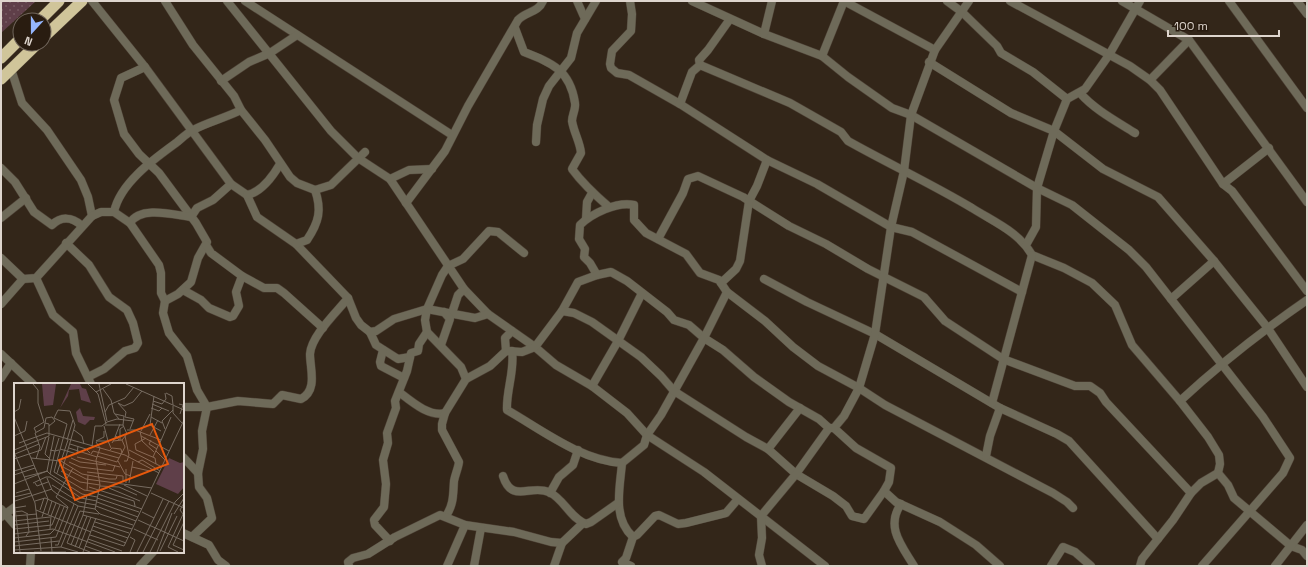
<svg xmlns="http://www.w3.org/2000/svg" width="1308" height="567" font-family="'Space Grotesk',sans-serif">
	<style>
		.grass { fill: url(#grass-dots) }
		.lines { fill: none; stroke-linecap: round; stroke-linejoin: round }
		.minor-casing { stroke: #4e4236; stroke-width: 9 }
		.highway-casing { stroke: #4e4236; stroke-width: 12 }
		.minor { stroke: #6e6a59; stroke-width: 8 }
		.highway { stroke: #d0c59a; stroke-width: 11 }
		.inset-road { fill: none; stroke: #776c61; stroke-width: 1 }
		.view { fill: #e8590c; fill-opacity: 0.15; stroke: #e8590c; stroke-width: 2 }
		.inset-edge { fill: none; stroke: #ded5cd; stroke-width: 2 }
	</style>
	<defs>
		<pattern id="grass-dots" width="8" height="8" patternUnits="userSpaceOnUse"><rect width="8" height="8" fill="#5f3f49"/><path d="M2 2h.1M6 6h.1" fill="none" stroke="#765a62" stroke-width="1.8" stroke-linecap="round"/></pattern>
	</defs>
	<rect width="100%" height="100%" fill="#332619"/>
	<path class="grass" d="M1 1H36L1 33Z"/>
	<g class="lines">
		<g class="minor-casing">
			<g id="minor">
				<path d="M92 1 145 67 231 184 247 195 257 217 296 244 348 298 356 318 361 325 370 332 376 345 398 359 410 357"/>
				<path d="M165 1 193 45 234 96 241 110 265 140 290 177 297 183 315 190 331 185 365 152"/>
				<path d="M227 1 331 131 358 158 390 179 464 289 488 314 535 347 556 365 592 386 627 413 647 435 704 472 825 566"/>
				<path d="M245 1 452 135"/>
				<path d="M577 1 585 19"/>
				<path d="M630 1 632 14 631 31 612 51 610 64 611 68 617 73 629 75 680 104 767 160 817 184 891 227 912 232 1022 292"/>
				<path d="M692 1 764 34 822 56 848 77 892 108 911 115 1037 188 1072 205 1129 250 1146 267 1263 417 1290 458 1283 473 1202 566"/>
				<path d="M844 1 935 50"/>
				<path d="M947 1 962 12 997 46 1001 53 1033 72 1067 99"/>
				<path d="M1010 1 1130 66 1150 80 1160 90 1223 184 1232 191 1307 291"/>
				<path d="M1122 1 1189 40 1307 202"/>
				<path d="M1229 1 1307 108"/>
				<path d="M1297 1 1307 14"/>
				<path d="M515 28 524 52C552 63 570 70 575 103 576 109 572 115 572 121 574 133 580 142 581 153L572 169C583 184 595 195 609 207"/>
				<path d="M764 34 772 1"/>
				<path d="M822 56 844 1"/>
				<path d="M929 62 1011 113 1054 131 1103 169 1158 197 1214 261 1267 327 1307 387"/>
				<path d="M700 65 699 60 708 50 730 19"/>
				<path d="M145 67 121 78 114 100 124 134 139 154 159 173 196 223 207 242 198 258 191 282 178 294 165 301"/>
				<path d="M11 69 22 103 47 130 81 180 88 197 92 216"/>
				<path d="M1150 80 1189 40"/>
				<path d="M221 81 249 62 270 53 297 35"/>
				<path d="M1080 93C1095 110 1116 121 1135 133"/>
				<path d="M680 104 692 72 700 65 790 103 841 132 848 141C889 164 932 184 972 208 994 222 1019 232 1032 255L1064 268 1092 283 1115 305 1132 345 1180 401 1208 437 1219 455 1220 464 1218 473 1228 485 1234 498 1291 546 1302 550 1307 556"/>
				<path d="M536 142 537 125 543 99 549 86 571 58 577 33 596 1"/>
				<path d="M1 168 15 182 34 212 52 225C61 216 72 217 81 225"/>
				<path d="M390 179 409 170 432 169"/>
				<path d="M1223 184 1269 148"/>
				<path d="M247 195C262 192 273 176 280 164"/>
				<path d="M406 203 445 151 468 106 518 20C526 11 538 13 543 1"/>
				<path d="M114 212C120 183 154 159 176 143 181 139 187 133 193 130 208 122 225 118 241 110"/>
				<path d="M1 218 26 198"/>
				<path d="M586 219 587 202 592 193"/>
				<path d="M130 223C141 205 174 215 191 217L197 208 213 200 231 184"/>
				<path d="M658 239 683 193 688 179 698 176 743 197 789 226 826 244 868 269 924 297 945 321 1003 359 1075 386H1090L1100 393 1106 402 1191 493"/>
				<path d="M66 243 89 265 109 297 127 310 133 323 138 343 135 348 125 351 104 369 88 377"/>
				<path d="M296 244 307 240C319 222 322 210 315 190"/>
				<path d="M206 245 211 253 242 276 264 288H277L284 293 323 328"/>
				<path d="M1026 245 1036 227 1037 188 1054 131 1067 99 1085 89 1109 55 1140 1"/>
				<path d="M1 258 23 279 36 278 92 216 101 212H114L130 223 159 265 161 273V293L165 301 163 313 169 333 187 356 197 390 207 407 202 431 203 449 198 473 199 487 207 498 212 518 192 537"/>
				<path d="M597 275 590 263 584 257 585 249 579 239 580 225C591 214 617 201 634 205V220L646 233 686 254 700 273 719 280 727 292 765 321 793 347 818 366 859 388 885 405 1053 493 1067 502 1073 508"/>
				<path d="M36 278 53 315 73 332 76 353 91 384"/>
				<path d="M764 279 807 302 875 334 1000 408 1057 434 1069 441 1158 539"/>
				<path d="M721 283 736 269 740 261 749 201 757 186 767 160"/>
				<path d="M183 290 201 300 209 308 230 317 233 316 239 306 236 292 242 276"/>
				<path d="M1171 299 1214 261"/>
				<path d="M1 304 23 279"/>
				<path d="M562 311 578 282 597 275 611 272 627 281 667 312 674 320 689 325 704 338 723 350 754 377 789 402 819 419 829 428"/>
				<path d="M452 313 458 295 464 289"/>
				<path d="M370 332 376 331 394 319 427 309 475 318 488 314"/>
				<path d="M427 332 461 367 466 379"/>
				<path d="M441 345 450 319 444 312"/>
				<path d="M383 350 380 362 381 366 404 378"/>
				<path d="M506 351 505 338 512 331"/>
				<path d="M512 351C515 370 506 391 507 410 542 430 580 460 622 463L644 445 647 435 661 415 704 338 727 292"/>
				<path d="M1 354 33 384"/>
				<path d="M1 378 11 363"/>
				<path d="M592 386 618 341 642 293"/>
				<path d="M399 392C412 402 429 417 445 413"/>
				<path d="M1180 401C1220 364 1262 331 1307 300"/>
				<path d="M992 403 1032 255"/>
				<path d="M183 407H207L238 401 273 404 282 395 301 399C318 390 310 369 310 354 311 336 337 312 348 298"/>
				<path d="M834 428 856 448 891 468 889 482 884 491 896 502 940 522 976 545 1000 566"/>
				<path d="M768 449 800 408"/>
				<path d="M986 456 990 436 1000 408"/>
				<path d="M183 457 198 473"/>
				<path d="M622 463C620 488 612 518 633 537"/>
				<path d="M503 476C512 504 530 484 549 492 564 499 570 518 586 524L591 522 618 503"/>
				<path d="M550 493 559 477 573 465 578 450"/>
				<path d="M901 504C885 527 902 546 914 566"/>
				<path d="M1 509 15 525"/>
				<path d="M446 516C454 504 453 494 454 481 455 475 458 469 459 462L442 430V424L445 413 466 379 490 366 506 351 522 352 535 347 562 311 574 313 592 322 641 357 661 376 674 391 746 437 768 449 796 474 833 496 846 506 852 516 864 519 884 491"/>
				<path d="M1 517 15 507"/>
				<path d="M183 533 209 545 218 560 226 566"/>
				<path d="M390 541 375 525 374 520 384 507 386 484 383 460 388 443 387 433 396 408 395 401 407 371 411 353 418 351 419 344 427 332 425 320 427 309 442 275 448 266 463 259 489 231 498 232 524 253"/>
				<path d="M30 566 31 552"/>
				<path d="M140 566 153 552"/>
				<path d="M349 566 348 562 353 558 368 554 395 537 440 515 465 525 514 532 551 542 562 543 583 523"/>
				<path d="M447 566 465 525"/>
				<path d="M474 566 481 528"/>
				<path d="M554 566 562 543"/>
				<path d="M631 566 622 562 626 558 633 537 637 535 655 516 659 515 678 524 686 523 726 513 738 499"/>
				<path d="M762 566 759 555 762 538 761 516 796 474 829 428H834L844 416 859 388 875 334 891 227 904 171 911 115 935 50 969 1"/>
				<path d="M1051 566 1063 547 1075 552 1091 566"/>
				<path d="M1140 566 1142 559 1173 520 1191 493 1201 483 1218 473"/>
				<path d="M1275 566 1307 525"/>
			</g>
		</g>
		<g class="highway-casing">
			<g id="highway">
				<path d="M40 20 59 1"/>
				<path d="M44 37 82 1"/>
				<path d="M1 58 20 39"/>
				<path d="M1 79 37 44"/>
			</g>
		</g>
		<use href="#minor" class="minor"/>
		<use href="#highway" class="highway"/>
	</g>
	<g transform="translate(14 383)">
		<rect width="170" height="170" fill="#332619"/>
		<path d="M28 1H42L39 22 30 23ZM57 1H66L68 5 72 6 77 20 67 17 65 6 55 7 54 13 46 25ZM66 25 69 33 81 34 80 37H76L71 42 64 39 62 29ZM155 75 166 80 170 79V104L164 111 142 101Z" fill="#5f3f49"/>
		<path class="inset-road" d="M19 1 24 7V20L30 39 20 45 22 49M74 1 84 11 92 41M85 1 93 38M112 1 170 27M89 6 97 17 100 30 105 36M82 9 97 1M152 10 158 13 159 22M140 13 136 42 147 48M139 18 148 21 152 16 151 10M104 20 110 23 119 19 128 8M104 20 112 29 111 34M138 21 155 28M165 21 169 22 166 31M159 23V30L168 40M137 25 145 28 148 25M0 29 5 26 7 16M91 29 95 22 111 15 120 4M0 34 34 116 28 134M111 34 120 36 116 46M137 34 148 40M91 42H109L110 33 101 31M90 43 94 58M30 45 32 35 38 34 41 38 35 43M151 46 148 38 159 27M60 47 68 53 70 61M113 47H121L147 57M126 48 128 58 140 69M127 48 136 31M136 52 144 37M0 53 11 48 13 38M127 53 155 68M35 54 31 71 35 75M101 54 106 41M53 57 59 37M106 57V46L110 43M137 57 135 61 143 66M82 58H94L97 65M82 58 90 54V48M99 58 108 57 113 51 109 42M82 59 86 65 82 77 86 102 81 126 86 131 119 142M5 60 33 50 111 72 145 90M98 60 102 53 105 57M56 61 72 66 76 70M145 62 157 34M78 63 81 43H88L93 39 103 36 119 38M55 65 83 74M46 66 63 71 64 63M0 67 35 53V41L31 40M36 67 41 68 45 55M45 67 41 68 36 91 68 111 83 114M96 67 98 65 107 66 108 70M115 67 148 84M122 67 141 75 142 81M122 67 121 61 132 55M142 68 151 77M0 69 21 120 27 168M1 71 25 61M77 71 79 68 105 75 111 64 108 57M83 73 103 79 105 75M63 74 106 84M139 74 144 63M17 75 47 78 68 91 95 96H102L103 93M57 75 66 79 92 82M0 76 27 67 32 54M22 76 26 64 21 50 30 45M104 78 111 91 117 93M110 78H113L115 72 111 53M55 79 66 84 99 88 101 82M124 79 128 77 146 88M118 84 136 88M0 88 20 82M47 88 66 99 86 102M73 89 109 93V99M43 90 54 57M36 91 33 88 40 53M0 92 21 85M10 94 34 88M32 94H36L67 115 83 118M33 95 38 107 43 111 64 123 81 126M19 100 32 94M21 100 23 103 34 99M112 100V86M115 100 119 78M0 101 33 88M38 102 65 119 82 122M110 102 133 113M86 103 105 104 123 112M75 104 120 118 121 123M95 105 126 118M73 108 74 92M84 109 70 107 40 89 53 41 40 35 44 27 56 28 61 42 49 84 72 96 138 105M2 110 15 106M137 110 170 125M84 111 128 126M0 114 17 110M83 115 125 129M0 116 6 169M1 118 38 106M21 118 31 115 54 125M83 119 124 134M82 123 122 138M0 125 12 123M22 127 77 149M26 127 30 115M0 129 8 128 14 131M34 131 38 118M160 131 170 115M169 131 166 127 170 120M69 132 118 146M0 133 23 131M37 133 42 120M140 135 149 116M124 137 170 158M0 138 36 134M81 139 115 150M170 139 159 162 170 167M0 142 35 138M79 143 114 155M0 146 38 142 46 122M36 146 37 133M41 146 50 124M120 146 144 157M78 147 112 160M0 151 39 146 101 169M76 152 110 163M12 153 15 149 13 132M116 154 121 157 116 169M0 155 36 151 41 146M37 155 38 169M74 156 108 168M0 159 42 154 54 124 42 114 59 85M41 162H44L60 121M57 162 69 132 73 112M0 163 45 158M71 163 88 169M110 163 170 37M47 164 64 123M61 164 73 133M65 165 77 134M0 167 47 164 64 169M146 168 163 133M20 169H52M69 169 82 135M76 169 53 160 66 128 85 131M123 169 140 135 128 129M129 169 155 118M136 169 161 119 170 110M143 169 158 130M164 169 154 164 170 129"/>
		<path class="view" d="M138 41 154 81 61 117 45 77Z"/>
		<rect width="170" height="170" class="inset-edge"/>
	</g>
	<rect width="1308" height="567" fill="none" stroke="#ded5cd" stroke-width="4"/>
	<g transform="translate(32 32) rotate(201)"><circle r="19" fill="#291c10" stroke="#71665c"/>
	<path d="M0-3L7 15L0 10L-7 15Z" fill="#95b6fd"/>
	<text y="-6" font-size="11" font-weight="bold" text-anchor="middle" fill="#ded5cd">N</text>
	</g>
	<path d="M1168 30v6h111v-6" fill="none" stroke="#ded5cd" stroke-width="2"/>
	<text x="1174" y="30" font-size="12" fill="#ded5cd" stroke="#291c10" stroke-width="3" paint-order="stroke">100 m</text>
</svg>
